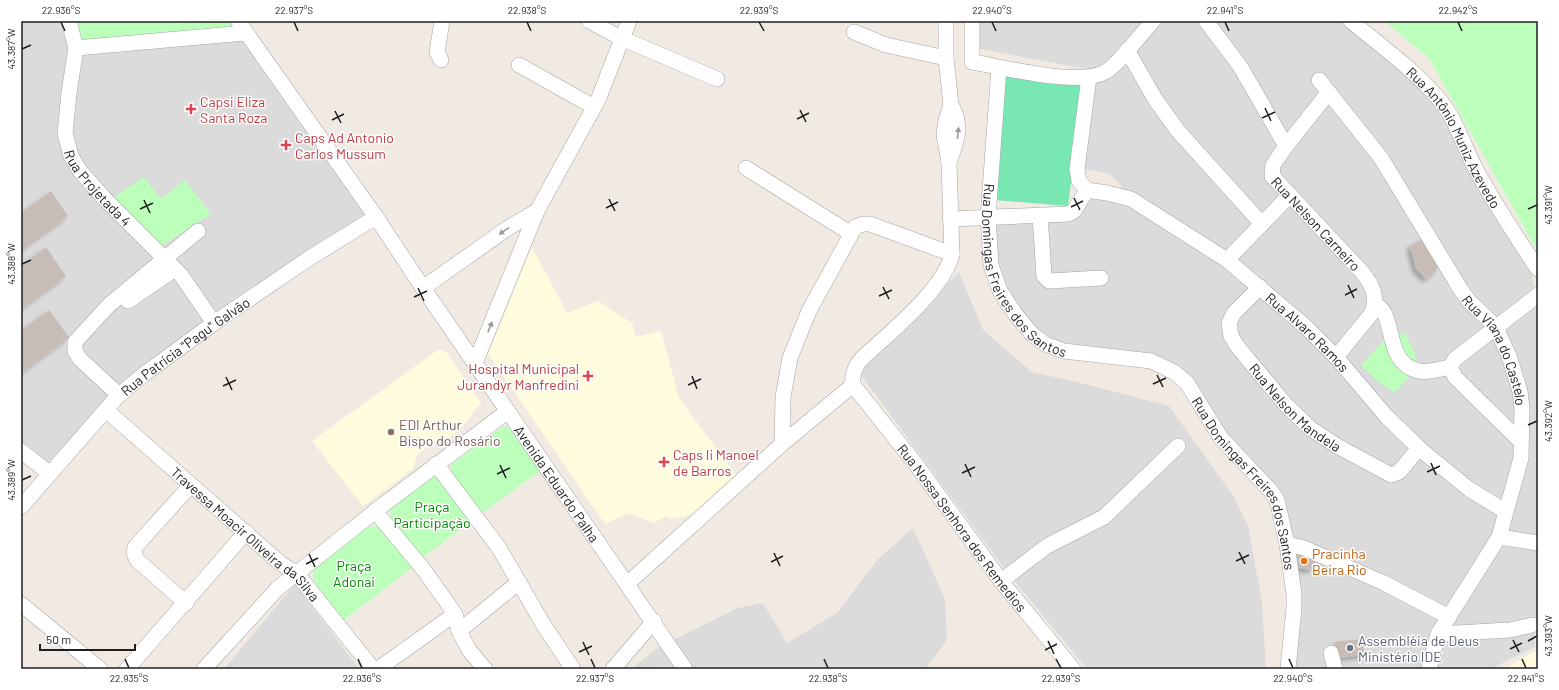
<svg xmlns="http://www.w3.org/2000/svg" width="1559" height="690" font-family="Barlow,sans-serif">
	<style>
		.residential { fill: #dcdbdb }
		.education { fill: #fffcdd }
		.park { fill: #bcffbb }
		.pitch { fill: #79e7b2 }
		.building { fill: #c8bcb6; filter: url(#shadow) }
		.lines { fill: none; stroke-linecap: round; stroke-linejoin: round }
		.minor-casing { stroke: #a5a5a5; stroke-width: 16 }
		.minor { stroke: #fff; stroke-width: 15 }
		.oneway { fill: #9a9a9a }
		.ticks { fill: none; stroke: #1e1e1e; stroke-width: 1.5 }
		.health-dot { fill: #e0444e; stroke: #fff; stroke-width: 1.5 }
		.education-dot { fill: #8d6e63; stroke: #fff; stroke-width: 1.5 }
		.food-dot { fill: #e8710a; stroke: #fff; stroke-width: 1.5 }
		.worship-dot { fill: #6b7280; stroke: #fff; stroke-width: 1.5 }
		.labels { text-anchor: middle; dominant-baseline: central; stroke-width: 3; stroke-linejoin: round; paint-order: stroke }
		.health-label { font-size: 14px; fill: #be3a42; stroke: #fff; text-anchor: start }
		.street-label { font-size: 14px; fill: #1e1e1e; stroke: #fff }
		.education-label { font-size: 14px; fill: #785e54; stroke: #fff; text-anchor: start }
		.park-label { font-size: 14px; fill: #028800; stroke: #fff }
		.food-label { font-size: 14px; fill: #c56008; stroke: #fff; text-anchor: start }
		.worship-label { font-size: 14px; fill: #5b616d; stroke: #fff; text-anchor: start }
		.neatline { fill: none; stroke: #1e1e1e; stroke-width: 1.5 }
		.ticks-label { font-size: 10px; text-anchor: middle; fill: #1e1e1e }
	</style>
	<defs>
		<filter id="shadow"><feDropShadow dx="-3.5" dy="3.5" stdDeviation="2" flood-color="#0004"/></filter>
	</defs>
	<rect width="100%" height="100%" fill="#f0eae3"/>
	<g class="residential">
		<path d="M21 21H231L371 212 137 373 37 474 21 462Z"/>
		<path d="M976 21H1361L1446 108 1524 242 1534 285 1538 293V618L1533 619 1535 647 1490 669H1290L1283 510 1238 454 1177 371 1045 343 1001 288 992 223 1077 214 1094 193 1112 197 1122 187 1110 174 1085 169 1088 89 1096 71 977 48Z"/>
		<path d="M959 272 983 330 1032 372 1081 383 1169 406 1234 497 1248 526 1262 602 1266 669H1087L1007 572 858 371Z"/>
		<path d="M913 528 945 599 947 640 925 669H631L659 647 738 608 763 603 787 643 837 613 878 559Z"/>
		<path d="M295 584 359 669H224Z"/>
	</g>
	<g class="education">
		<path d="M532 247 567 313 598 301 632 323 636 337 661 331 679 398 736 475 691 515 671 519 666 516 654 523 629 513 605 524 488 354Z"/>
		<path d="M439 349 447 353 481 403 462 427 450 437 440 438 417 455 413 469 363 506 312 441Z"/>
		<path d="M1538 649V669H1505Z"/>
	</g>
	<g class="park">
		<path d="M67 21H231L236 29 76 48Z"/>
		<path d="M1384 21H1538V252L1429 58Z"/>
		<path d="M144 177 161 199 185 180 211 214 149 254 105 203Z"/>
		<path d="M1405 333C1421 366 1422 365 1395 392L1378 382 1361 365 1388 336Z"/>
		<path d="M507 426 510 428 540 471 482 513 452 475 451 468 452 464 502 427Z"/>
		<path d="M435 476 440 477 473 520 422 558 391 517 390 511 393 507Z"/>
		<path d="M376 526 381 528 414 566 344 620 313 580V569L366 528Z"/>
	</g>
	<path class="pitch" d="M1006 75 1084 83 1068 206 995 200Z"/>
	<g class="building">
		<path d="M51 191 68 216 21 250V213Z"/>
		<path d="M1426 237 1439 260 1436 271 1426 279 1416 269 1410 246Z"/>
		<path d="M46 247 66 276 21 309V266Z"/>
		<path d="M49 310 69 337 21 373V331Z"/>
		<path d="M1290 545 1318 555 1312 570 1292 567Z"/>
		<path d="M1363 639 1364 655 1338 658 1334 642Z"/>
	</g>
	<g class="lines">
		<g class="minor-casing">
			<g id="minor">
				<path id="s1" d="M69 21 76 48 69 93 65 133 71 156 80 171 105 199 181 275 214 323"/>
				<path id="s2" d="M238 21 376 217 423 288 685 669"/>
				<path d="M589 21 621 38 717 79"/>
				<path d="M972 21V62C1003 67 1078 87 1105 72 1118 65 1142 33 1153 21"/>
				<path d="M1206 21 1240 66 1286 146"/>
				<path id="s3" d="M1351 21C1381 46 1413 69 1438 98 1457 119 1464 149 1478 173 1496 206 1517 238 1538 269"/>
				<path d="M854 32 886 45 946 58"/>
				<path d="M76 48 245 33"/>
				<path d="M1127 50 1155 99 1178 131 1262 224"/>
				<path d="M441 60 437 52 442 21"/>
				<path d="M519 65 594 107"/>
				<path id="s4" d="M999 68 988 217 991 265 1000 291 1016 315 1032 334 1045 344 1064 351 1151 361 1174 372 1187 383 1221 438 1271 491 1277 500 1287 544 1294 594V608L1288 669"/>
				<path id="s5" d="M1319 80 1381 158 1461 290 1469 301 1496 327 1509 356 1520 391 1522 409 1521 458 1499 537 1438 634 1429 669"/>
				<path id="s6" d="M1329 92 1286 146 1273 165 1272 176 1362 272C1373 286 1378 296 1372 313L1336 357"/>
				<path d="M949 162C957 142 963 124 951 105"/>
				<path d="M746 168 850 233"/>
				<path id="s7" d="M1087 190 1107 193 1131 199 1227 260 1306 327 1336 357 1387 417 1421 450 1469 489 1505 511"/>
				<path d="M1087 190 1079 181 1077 169 1089 77"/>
				<path d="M1040 215 1044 276 1049 281 1101 278"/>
				<path d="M950 219 1068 214 1074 211 1087 190"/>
				<path d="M1227 260 1290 195"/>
				<path id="s8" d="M1260 287 1234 313 1229 323 1231 336 1237 346 1286 405 1311 429 1339 447 1391 475 1399 472 1419 448"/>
				<path d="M423 288 508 228 537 211"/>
				<path d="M128 301 175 269"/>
				<path d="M1375 305C1397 311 1382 363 1419 371 1429 373 1440 369 1450 367"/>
				<path d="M475 363 537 211 598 100 629 21"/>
				<path d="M853 385C852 378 853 372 857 365 861 357 872 350 879 343 901 323 946 284 952 254L949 162 944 135 946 120 951 105 946 58V21"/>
				<path d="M119 395 80 359 75 351V342L109 305 198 231"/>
				<path id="s9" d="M106 410 280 563 297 574 373 669"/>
				<path d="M1521 442 1455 377 1450 367 1455 359 1538 295"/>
				<path d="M782 444 783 397 790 358 809 311 855 227 863 224H870L952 254"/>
				<path d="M21 451 49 473"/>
				<path d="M436 464 499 548 543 624 573 669"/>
				<path id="s10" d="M21 507 117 397 143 375 214 323 308 259 376 217"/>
				<path d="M375 511 424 570 455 614 459 631 469 650 485 669"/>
				<path d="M1499 537 1538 543"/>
				<path d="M1287 544 1304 548 1384 583 1449 617"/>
				<path d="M1001 581 1047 546 1104 517 1178 446"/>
				<path id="s11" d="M627 584 782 444 853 385 915 463 1001 581 1073 669"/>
				<path d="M186 603 137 560 134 553 135 547 191 485"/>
				<path d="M21 604 100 669"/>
				<path d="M459 631 519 582"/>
				<path d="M1438 634 1510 630 1532 625"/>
				<path d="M1331 653 1335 669"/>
				<path d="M127 669 246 532"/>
				<path d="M204 669 278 588 383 505 508 411"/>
				<path d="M378 669 455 614"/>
				<path d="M613 669 654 621"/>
			</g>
		</g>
		<use href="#minor" class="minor"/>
	</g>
	<defs><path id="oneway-solid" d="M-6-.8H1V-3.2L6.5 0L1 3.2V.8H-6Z"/></defs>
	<g class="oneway">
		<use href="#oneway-solid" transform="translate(958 133) rotate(-84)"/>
		<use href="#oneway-solid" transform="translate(504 231) rotate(146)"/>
		<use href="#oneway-solid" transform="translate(490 327) rotate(-68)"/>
	</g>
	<path class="ticks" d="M61 22 65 31M294 22 298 31M527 22 531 31M759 22 764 31M992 22 996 31M1225 22 1229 31M1458 22 1462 31M22 49 31 45M1265 108 1271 121M800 110 806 122M335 111 341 123M1262 118 1275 112M797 119 809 113M332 120 344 114M1074 198 1080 210M609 199 615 211M144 200 150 213M1071 207 1083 201M606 208 618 202M140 209 153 203M1528 209 1537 205M22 264 31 260M1348 285 1354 298M883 287 889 299M418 288 424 301M1345 295 1357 289M879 296 892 290M414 297 427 291M1157 375 1163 387M692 376 697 389M226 377 232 390M1153 384 1166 378M688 385 701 379M223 386 236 380M1528 425 1537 421M1431 463 1436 475M965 464 971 477M500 465 506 478M1427 472 1440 466M962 473 975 467M497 474 510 468M22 480 31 476M1239 552 1245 564M774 553 780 566M309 554 315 567M1236 561 1249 555M771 562 783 556M306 564 318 558M1513 640 1519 652M1048 641 1054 654M1528 641 1537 636M583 642 589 655M1510 649 1522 643M1045 650 1057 644M579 652 592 646M125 659 129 668M358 659 362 668M591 659 595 668M824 659 828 668M1056 659 1061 668M1289 659 1293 668M1522 659 1526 668"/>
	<g class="health-dot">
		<path d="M189 103h4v4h4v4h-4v4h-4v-4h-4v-4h4z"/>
		<path d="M284 139h4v4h4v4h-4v4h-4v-4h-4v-4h4z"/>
		<path d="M586 370h4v4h4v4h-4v4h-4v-4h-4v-4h4z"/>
		<path d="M662 456h4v4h4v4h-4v4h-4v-4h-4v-4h4z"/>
	</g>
	<circle class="education-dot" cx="391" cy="432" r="4"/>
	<circle class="food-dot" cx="1304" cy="561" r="4"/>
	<circle class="worship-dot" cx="1350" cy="648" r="4"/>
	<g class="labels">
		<g class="health-label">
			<text x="200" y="101">Capsi Eliza<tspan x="200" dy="16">Santa Roza</tspan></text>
			<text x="295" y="137">Caps Ad Antonio<tspan x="295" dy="16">Carlos Mussum</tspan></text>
			<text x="579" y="368" text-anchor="end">Hospital Municipal<tspan x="579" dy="16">Jurandyr Manfredini</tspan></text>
			<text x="673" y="454">Caps Ii Manoel<tspan x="673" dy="16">de Barros</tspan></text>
		</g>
		<g class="street-label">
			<text stroke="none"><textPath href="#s3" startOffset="158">Rua Antônio Muniz Azevedo</textPath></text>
			<text stroke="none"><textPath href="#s1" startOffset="179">Rua Projetada 4</textPath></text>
			<text stroke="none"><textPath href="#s6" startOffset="168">Rua Nelson Carneiro</textPath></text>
			<text stroke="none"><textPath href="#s4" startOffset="217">Rua Domingas Freires dos Santos</textPath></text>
			<text stroke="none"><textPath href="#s7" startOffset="267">Rua Alvaro Ramos</textPath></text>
			<text stroke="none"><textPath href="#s10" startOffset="231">Rua Patrícia "Pagu" Galvão</textPath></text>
			<text stroke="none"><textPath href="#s5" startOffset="325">Rua Viana do Castelo</textPath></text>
			<text stroke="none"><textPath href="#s8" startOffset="158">Rua Nelson Mandela</textPath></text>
			<text stroke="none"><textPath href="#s2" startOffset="562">Avenida Eduardo Palha</textPath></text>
			<text stroke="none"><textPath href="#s4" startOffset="564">Rua Domingas Freires dos Santos</textPath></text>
			<text stroke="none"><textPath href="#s11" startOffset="481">Rua Nossa Senhora dos Remedios</textPath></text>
			<text stroke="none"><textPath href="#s9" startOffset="187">Travessa Moacir Oliveira da Silva</textPath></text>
		</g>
		<g class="education-label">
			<text x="399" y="424">EDI Arthur<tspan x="399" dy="16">Bispo do Rosário</tspan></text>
		</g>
		<g class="park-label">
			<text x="432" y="506">Praça<tspan x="432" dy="16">Participação</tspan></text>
			<text x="354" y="565">Praça<tspan x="354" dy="16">Adonai</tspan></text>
		</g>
		<g class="food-label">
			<text x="1312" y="553">Pracinha<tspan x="1312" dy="16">Beira Rio</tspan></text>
		</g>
		<g class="worship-label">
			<text x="1358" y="640">Assemblèia de Deus<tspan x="1358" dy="16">Ministério IDE</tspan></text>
		</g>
	</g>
	<rect width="1559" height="690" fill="none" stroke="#ffffff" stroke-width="44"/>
	<path d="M40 644v6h95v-6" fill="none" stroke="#1e1e1e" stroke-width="2"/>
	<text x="46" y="644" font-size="12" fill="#1e1e1e" stroke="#ffffff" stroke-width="3" paint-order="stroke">50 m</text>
	<rect x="22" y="22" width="1515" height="646" class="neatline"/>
	<g class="ticks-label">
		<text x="61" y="14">22.936°S</text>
		<text x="294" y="14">22.937°S</text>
		<text x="527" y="14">22.938°S</text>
		<text x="759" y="14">22.939°S</text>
		<text x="992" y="14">22.940°S</text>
		<text x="1225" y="14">22.941°S</text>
		<text x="1458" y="14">22.942°S</text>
		<text transform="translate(11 49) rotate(-90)" y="4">43.387°W</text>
		<text transform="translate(1548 205) rotate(-90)" y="4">43.391°W</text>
		<text transform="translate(11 264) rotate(-90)" y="4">43.388°W</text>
		<text transform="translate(1548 421) rotate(-90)" y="4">43.392°W</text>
		<text transform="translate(11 480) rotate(-90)" y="4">43.389°W</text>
		<text transform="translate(1548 636) rotate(-90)" y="4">43.393°W</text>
		<text x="129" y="682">22.935°S</text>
		<text x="362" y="682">22.936°S</text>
		<text x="595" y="682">22.937°S</text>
		<text x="828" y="682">22.938°S</text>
		<text x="1061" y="682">22.939°S</text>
		<text x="1293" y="682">22.940°S</text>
		<text x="1526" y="682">22.941°S</text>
	</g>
</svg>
